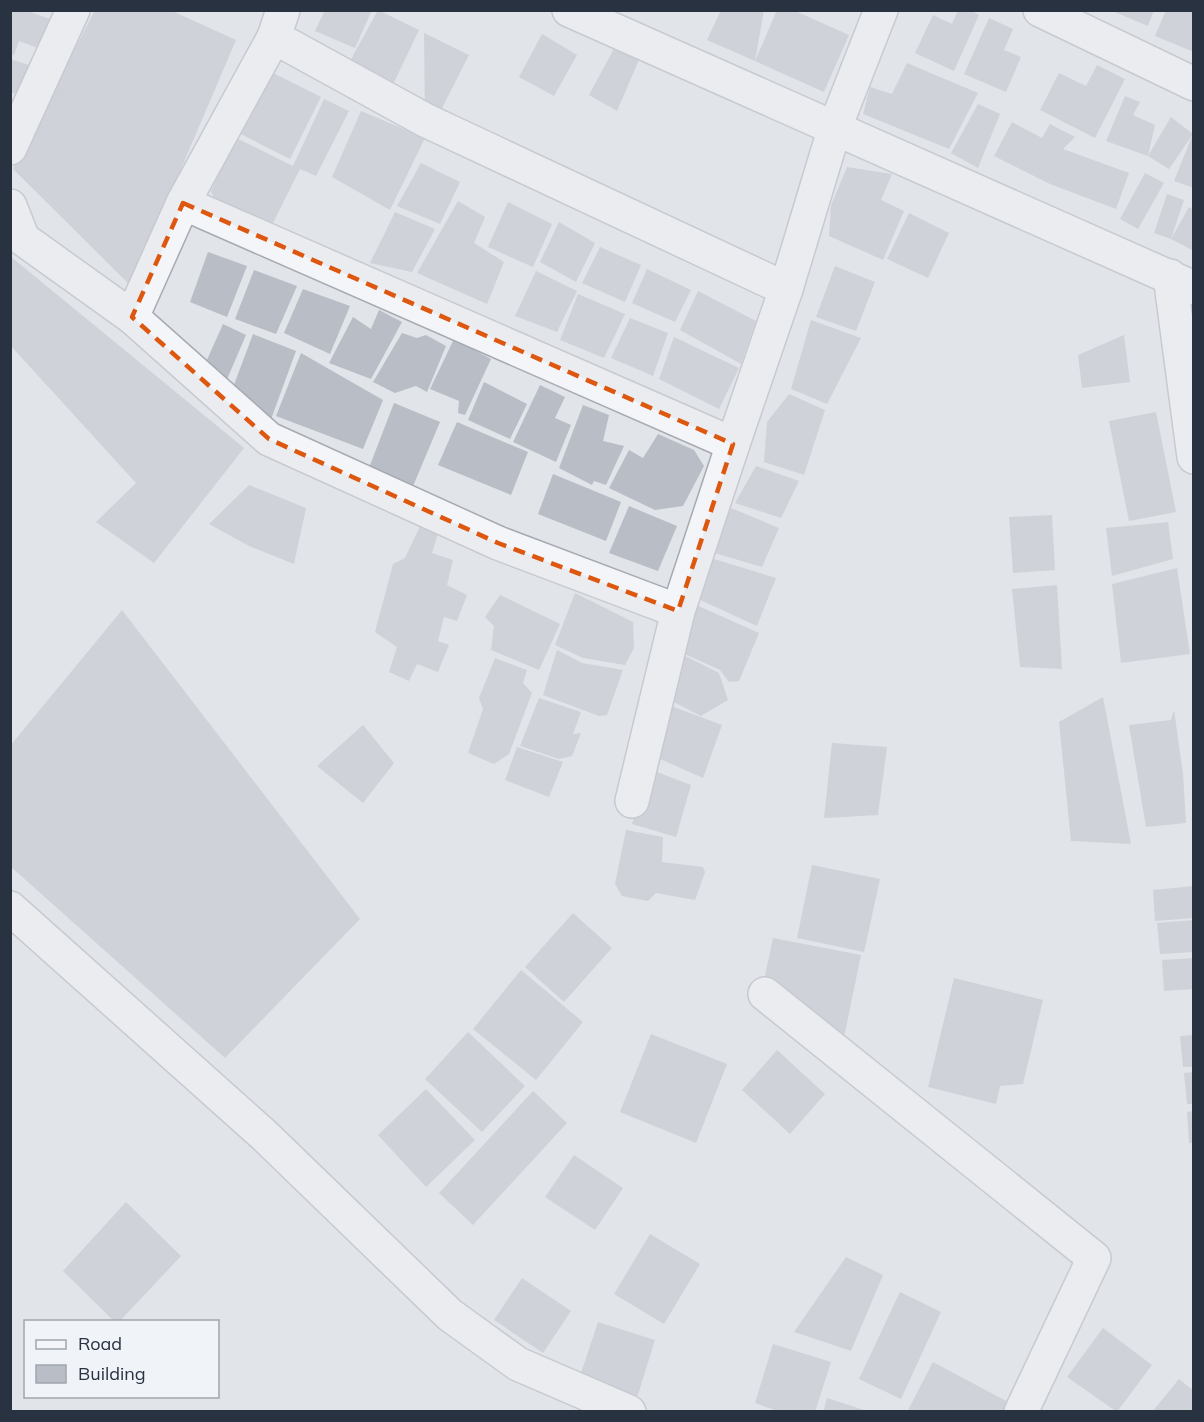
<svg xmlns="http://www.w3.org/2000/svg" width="1204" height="1422" font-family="Mulish,sans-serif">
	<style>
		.building { fill: #b8bdc6 }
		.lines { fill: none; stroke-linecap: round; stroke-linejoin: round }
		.minor-casing { stroke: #a6abb3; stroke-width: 36 }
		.minor { stroke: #f3f5f8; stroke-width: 33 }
		.marked { fill: none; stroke: #de570f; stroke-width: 4.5; stroke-dasharray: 12 8; stroke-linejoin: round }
	</style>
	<rect width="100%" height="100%" fill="#e1e4e9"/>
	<g class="building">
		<path d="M10 10H25L58 22 48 52 19 41 14 55 10 54Z"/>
		<path d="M95 10H170L236 40 131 286 13 169Z"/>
		<path d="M325 10H372L355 48 315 31Z"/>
		<path d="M378 10 419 30 386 99 349 63Z"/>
		<path d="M721 10H764L755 61 777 10H793L849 35 824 92 755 61 707 40Z"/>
		<path d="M958 10H970L979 15 954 71 915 53 933 15 952 24Z"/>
		<path d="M1110 10H1154L1148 26Z"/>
		<path d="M1166 10H1194V52L1155 36Z"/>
		<path d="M989 18 1013 29 1004 50 1021 57 1006 92 964 74Z"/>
		<path d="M424 33 469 55 440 112 425 120Z"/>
		<path d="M542 34 577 55 554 96 519 77Z"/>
		<path d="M617 43 642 53 617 111 589 95Z"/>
		<path d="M10 59 32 66 23 96 10 92Z"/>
		<path d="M907 63 978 93 949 149 863 114 870 87 892 94Z"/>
		<path d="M1097 65 1125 79 1095 138 1040 110 1059 73 1086 86Z"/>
		<path d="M267 70 321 97 290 159 237 132Z"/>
		<path d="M1125 96 1140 102 1133 115 1155 125 1148 156 1106 141Z"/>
		<path d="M324 99 349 111 316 176 300 169 269 231 216 203 211 191 236 138 293 166Z"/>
		<path d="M978 104 1000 114 978 168 951 153Z"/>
		<path d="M361 111 425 138 390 210 332 177Z"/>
		<path d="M1171 117 1193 134 1169 169 1148 156Z"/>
		<path d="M1012 122 1042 138 1050 124 1075 137 1063 149 1129 173 1116 209 1050 184 994 156Z"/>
		<path d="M1193 134H1194V188L1174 181Z"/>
		<path d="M421 163 460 182 440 224 397 206Z"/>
		<path d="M847 167 892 174 881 200 904 211 883 260 829 236 831 205Z"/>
		<path d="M1145 173 1164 183 1138 229 1120 219Z"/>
		<path d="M1167 194 1184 200 1171 239 1154 233Z"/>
		<path d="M458 201 485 217 474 243 504 262 487 304 417 273Z"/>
		<path d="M508 202 552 224 533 267 488 247Z"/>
		<path d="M1189 207 1194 210V251L1171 239Z"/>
		<path d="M395 212 435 229 412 272 370 263Z"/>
		<path d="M909 213 949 233 928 278 887 259Z"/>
		<path d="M559 222 595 243 576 282 540 262Z"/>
		<path d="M600 247 641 265 625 302 582 283Z"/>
		<path d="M208 252 247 266 227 317 190 302Z"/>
		<path d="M10 256 244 448 154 563 96 522 136 483 10 345Z"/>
		<path d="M835 266 875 282 856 331 816 317Z"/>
		<path d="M647 269 691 290 675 322 632 303Z"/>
		<path d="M254 270 297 286 276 334 235 319Z"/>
		<path d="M536 271 577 291 557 332 515 316Z"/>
		<path d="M303 289 350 306 330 354 284 333Z"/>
		<path d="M698 291 756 321 741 364 680 330Z"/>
		<path d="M578 294 625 314 604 358 560 340Z"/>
		<path d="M379 310 402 322 371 379 329 363 353 317 371 329Z"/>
		<path d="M630 318 668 333 653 376 611 358Z"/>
		<path d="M811 320 861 338 827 404 791 389Z"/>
		<path d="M223 324 246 335 222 391 202 371Z"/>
		<path d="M402 333 417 338 426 335 446 346 427 392 416 386 395 393 373 382Z"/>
		<path d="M253 334 296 351 270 422 232 390Z"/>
		<path d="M1124 335 1130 382 1082 388 1078 355Z"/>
		<path d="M674 337 739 368 719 409 659 379Z"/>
		<path d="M454 339 491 359 465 415 458 413 459 401 430 389Z"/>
		<path d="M301 353 383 400 363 449 276 416Z"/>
		<path d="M484 382 527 404 510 439 468 420Z"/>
		<path d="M540 385 565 397 555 418 571 425 556 462 513 442Z"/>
		<path d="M789 394 825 410 804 475 764 462 767 422Z"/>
		<path d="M394 403 440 422 408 498 365 478Z"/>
		<path d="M583 405 609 415 603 441 624 446 606 485 594 481 592 485 559 468Z"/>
		<path d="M1156 412 1176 512 1129 521 1109 421Z"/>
		<path d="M457 422 528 452 511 495 438 465Z"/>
		<path d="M658 434 694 450 704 466 683 506 655 510 609 488 629 450 643 458Z"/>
		<path d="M756 466 799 481 781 518 735 503Z"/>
		<path d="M553 474 621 502 606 541 538 514Z"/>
		<path d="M249 485 306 508 294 564 249 546 209 524Z"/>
		<path d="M629 506 677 526 658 571 609 553Z"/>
		<path d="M731 508 779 528 762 567 711 552Z"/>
		<path d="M1052 515 1055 570 1013 573 1009 517Z"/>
		<path d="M423 520 440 527 432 553 453 560 447 585 467 595 457 621 444 617 438 641 449 645 438 672 417 664 409 681 389 672 397 647 375 632 393 564 405 558Z"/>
		<path d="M1168 522 1173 559 1112 576 1106 528Z"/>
		<path d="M714 559 776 578 757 626 698 599Z"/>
		<path d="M1177 568 1190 654 1121 663 1112 584Z"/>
		<path d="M1057 585 1062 669 1020 667 1012 589Z"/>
		<path d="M575 593 633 622 634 648 625 665 583 658 555 645Z"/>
		<path d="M500 595 560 624 539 670 491 650 494 626 485 617Z"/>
		<path d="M694 604 759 633 739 681 729 682 720 670 678 651Z"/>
		<path d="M122 610 360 919 225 1058 10 866V746Z"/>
		<path d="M557 650 582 663 623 670 607 715 599 716 543 695Z"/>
		<path d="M679 653 719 673 728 700 701 716 664 697Z"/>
		<path d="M495 658 527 670 523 683 532 693 509 754 494 764 468 753 483 709 479 698Z"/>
		<path d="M1103 697 1131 844 1071 841 1059 722Z"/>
		<path d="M539 698 581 712 573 734 581 733 572 756 559 759 520 746Z"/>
		<path d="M666 704 722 725 703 778 651 755Z"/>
		<path d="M1174 710 1183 774 1186 823 1146 827 1129 725 1171 720Z"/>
		<path d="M363 725 394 763 363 803 317 766Z"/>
		<path d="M832 743 887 747 878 815 824 818Z"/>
		<path d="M517 747 563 762 549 797 505 780Z"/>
		<path d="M649 769 691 785 676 837 632 824Z"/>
		<path d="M626 830 663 837 662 862 703 867 705 872 695 900 656 893 648 901 622 896 615 884Z"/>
		<path d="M812 865 880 879 864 952 797 938Z"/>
		<path d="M1194 886V918L1155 921 1153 890Z"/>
		<path d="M573 913 612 948 564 1002 525 967Z"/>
		<path d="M1194 920V952L1160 954 1157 923Z"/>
		<path d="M773 938 861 955 842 1047 763 985Z"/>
		<path d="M1194 958V989L1164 991 1162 960Z"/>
		<path d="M521 970 583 1022 536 1080 473 1029Z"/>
		<path d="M954 978 1043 1000 1023 1084 1000 1086 996 1104 928 1087Z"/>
		<path d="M468 1032 525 1086 482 1132 425 1079Z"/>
		<path d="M651 1034 727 1064 696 1143 620 1112Z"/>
		<path d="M1194 1035V1067H1183L1180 1036Z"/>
		<path d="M777 1050 825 1094 790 1134 742 1090Z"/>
		<path d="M1194 1072V1104H1187L1184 1073Z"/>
		<path d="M426 1089 475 1140 426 1187 378 1135Z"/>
		<path d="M533 1091 567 1123 473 1225 439 1193Z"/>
		<path d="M1194 1111V1143H1189L1187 1112Z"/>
		<path d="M574 1155 623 1188 595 1230 545 1197Z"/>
		<path d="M126 1202 181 1256 119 1322H115L63 1271Z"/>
		<path d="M650 1234 700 1264 664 1324 614 1294Z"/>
		<path d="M846 1257 883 1275 851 1351 794 1332Z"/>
		<path d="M522 1278 571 1311 543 1353 494 1320Z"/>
		<path d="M900 1292 941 1312 901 1399 859 1379Z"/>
		<path d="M598 1322 655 1340 636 1401 578 1382Z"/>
		<path d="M1103 1328 1152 1365 1117 1412 1067 1377Z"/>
		<path d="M773 1344 831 1362 815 1412H780L755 1403Z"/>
		<path d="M933 1362 1008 1402 1003 1412H907Z"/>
		<path d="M1179 1379 1194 1391V1412H1152Z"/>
		<path d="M827 1398 867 1411V1412H823Z"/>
	</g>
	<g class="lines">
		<g class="minor-casing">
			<g id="minor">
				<path d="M569 10 1194 288"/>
				<path d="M1040 10 1194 84"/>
				<path d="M274 37 425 120 786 289"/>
				<path d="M10 148 73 10"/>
				<path d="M183 203 733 444 786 289 835 127 881 10"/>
				<path d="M10 206 23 239 132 317 269 439 498 543 678 611"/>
				<path d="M1170 276 1194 457"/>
				<path d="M132 317 183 203 274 37 283 10"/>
				<path d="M632 801 678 611 733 444"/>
				<path d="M10 908 264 1135 450 1315 518 1364 629 1412"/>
				<path d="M765 994 1094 1258 1021 1412"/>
			</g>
		</g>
		<use href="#minor" class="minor"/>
	</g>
	<path d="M0 0H1204V1422H0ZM183 203 733 444 678 611 498 543 269 439 132 317Z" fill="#e1e4e9" fill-opacity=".55" fill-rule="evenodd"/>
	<path class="marked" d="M183 203 733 444 678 611 498 543 269 439 132 317Z"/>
	<rect width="1204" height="1422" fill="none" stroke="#293241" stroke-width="24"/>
	<rect x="24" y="1320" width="195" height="78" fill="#f0f3f7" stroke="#a0a6ae" stroke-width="1.5"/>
	<rect x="36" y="1340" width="30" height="9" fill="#f3f5f8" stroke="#a0a6ae" stroke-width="1.5"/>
	<text x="78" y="1350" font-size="18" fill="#293241">Road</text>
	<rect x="36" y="1365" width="30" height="18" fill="#b8bdc6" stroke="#a0a6ae" stroke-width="1.5"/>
	<text x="78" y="1380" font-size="18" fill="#293241">Building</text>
</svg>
